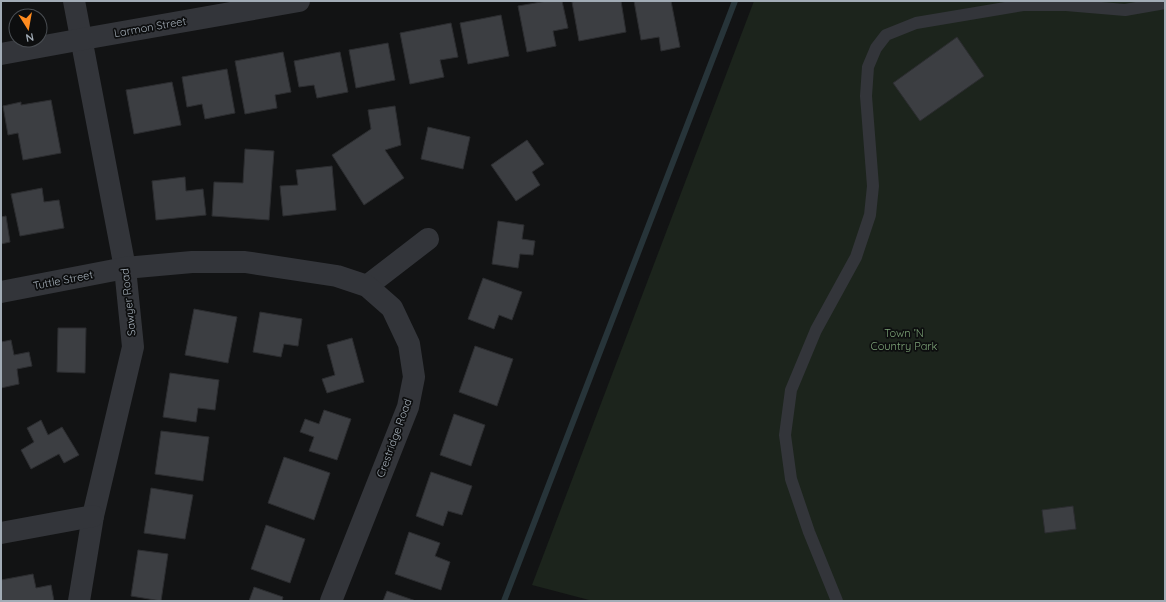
<svg xmlns="http://www.w3.org/2000/svg" width="1166" height="602" font-family="Quicksand,sans-serif">
	<style>
		.green { fill: #1c241c }
		.lines { fill: none; stroke-linecap: round; stroke-linejoin: round }
		.stream { stroke: #273439; stroke-width: 6 }
		.building { fill: #3c3e42; stroke: #2c2d30 }
		.lane { stroke: #33353a; stroke-width: 12 }
		.street { stroke: #33353a; stroke-width: 22 }
		.labels { text-anchor: middle; dominant-baseline: central; stroke-width: 3.5; stroke-linejoin: round; paint-order: stroke }
		.street-label { font-size: 11px; fill: #a2acb6; stroke: #0d0e0f }
		.park-label { font-size: 11px; fill: #7da377; stroke: #0d0e0f }
	</style>
	<rect width="100%" height="100%" fill="#121314"/>
	<path class="green" d="M754 1H1165V601H593L532 585Z"/>
	<g class="lines">
		<path class="stream" d="M504 601 735 1"/>
	</g>
	<g class="building">
		<path d="M547 1H562L568 28 553 31 556 46 527 52 518 6Z"/>
		<path d="M577 1H621L626 32 579 41 572 2Z"/>
		<path d="M634 1H671L680 47 661 51 659 37 641 40Z"/>
		<path d="M501 15 509 56 468 64 460 23Z"/>
		<path d="M451 23 458 57 440 60 444 77 410 84 400 33Z"/>
		<path d="M957 37 984 76 920 121 893 83Z"/>
		<path d="M388 43 395 80 356 88 349 50Z"/>
		<path d="M283 52 291 92 275 95 277 108 245 114 235 61Z"/>
		<path d="M340 52 348 92 317 98 314 85 299 87 294 61Z"/>
		<path d="M227 69 235 113 205 119 202 104 187 107 182 77Z"/>
		<path d="M172 82 181 125 134 134 126 90Z"/>
		<path d="M51 100 61 153 23 160 18 133 8 135 3 106 21 102V105Z"/>
		<path d="M395 106 401 145 385 150 404 178 364 205 332 155 371 129 368 110Z"/>
		<path d="M428 127 470 137 463 169 421 159Z"/>
		<path d="M527 140 544 164 532 172 540 185 516 201 491 165Z"/>
		<path d="M245 149 274 151 269 220 212 216 214 182 243 183Z"/>
		<path d="M332 166 336 210 283 216 280 186 298 185 296 170Z"/>
		<path d="M185 177 186 191 203 189 206 215 156 220 152 181Z"/>
		<path d="M42 188 44 202 59 200 64 228 20 236 11 194Z"/>
		<path d="M6 216 10 242 1 244V217Z"/>
		<path d="M498 221 524 225 522 239 535 241 533 255 520 254 518 268 492 264Z"/>
		<path d="M483 278 522 292 512 320 499 315 494 329 468 319Z"/>
		<path d="M194 309 237 317 228 363 185 355Z"/>
		<path d="M260 312 302 319 298 346 284 344 281 357 253 352Z"/>
		<path d="M58 328H86L85 373 57 372Z"/>
		<path d="M352 338 364 382 327 393 322 379 335 375 327 345Z"/>
		<path d="M11 340 14 355 29 352 32 366 17 369 19 384 1 388V342Z"/>
		<path d="M475 346 513 359 497 406 459 392Z"/>
		<path d="M170 373 219 380 215 410 198 408 196 422 163 417Z"/>
		<path d="M324 410 351 419 337 460 309 451 314 437 300 432 305 419 319 424Z"/>
		<path d="M454 414 485 425 471 466 440 455Z"/>
		<path d="M41 420 48 435 62 427 79 455 64 463 59 454 31 469 21 450 34 442 27 428Z"/>
		<path d="M161 431 209 437 203 481 155 474Z"/>
		<path d="M284 457 330 473 314 520 268 503Z"/>
		<path d="M431 472 472 486 462 515 448 511 443 526 416 516Z"/>
		<path d="M151 488 193 495 185 539 144 533Z"/>
		<path d="M1073 506 1076 529 1045 533 1042 510Z"/>
		<path d="M266 525 305 539 290 583 251 569Z"/>
		<path d="M409 532 440 543 435 556 450 562 441 590 395 574Z"/>
		<path d="M138 550 168 554 161 601 131 596Z"/>
		<path d="M33 574 36 588 51 585 54 601H1V580Z"/>
		<path d="M254 587 283 597 282 601H249Z"/>
		<path d="M387 591 416 601H383Z"/>
	</g>
	<g class="lines">
		<path class="lane" d="M837 601 809 532 791 479 785 435 791 390 816 330 856 257 870 215 873 186 866 96 868 67 876 48 886 35 916 23 1023 5H1066L1125 10 1165 3"/>
		<g class="street">
			<path d="M74 1 125 268 133 347 93 516 79 601"/>
			<path d="M1 54 83 39 299 1"/>
			<path d="M367 286 428 239"/>
			<path d="M1 292 125 268 192 262H245L337 276 367 286 392 308 409 344 414 377 408 407 331 601"/>
			<path d="M1 533 93 516"/>
		</g>
	</g>
	<g class="labels">
		<g class="street-label">
			<text transform="translate(150 27) rotate(-10)">Larmon Street</text>
			<text transform="translate(63 280) rotate(-11)">Tuttle Street</text>
			<text transform="translate(128 302) rotate(-96)">Sawyer Road</text>
			<text transform="translate(394 438) rotate(-70)">Crestridge Road</text>
		</g>
		<g class="park-label">
			<text x="904" y="333">Town ’N<tspan x="904" dy="13">Country Park</tspan></text>
		</g>
	</g>
	<rect width="1166" height="602" fill="none" stroke="#a2acb6" stroke-width="4"/>
	<g transform="translate(28 28) rotate(169)"><circle r="19" fill="#0d0e0f" stroke="#494d52"/>
	<path d="M0-3L7 15L0 10L-7 15Z" fill="#ff8b1f"/>
	<text y="-6" font-size="11" font-weight="bold" text-anchor="middle" fill="#a2acb6">N</text>
	</g>
</svg>
